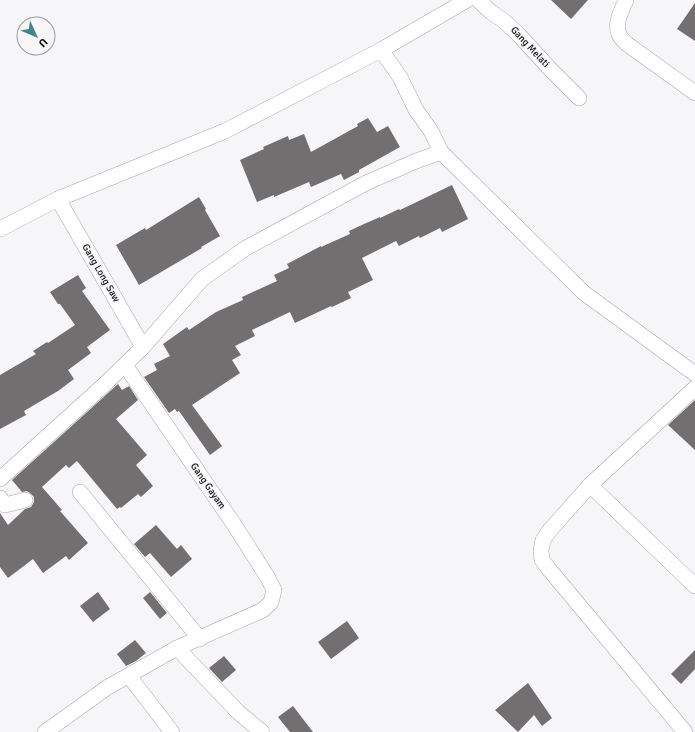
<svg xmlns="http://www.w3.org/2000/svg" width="695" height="732" font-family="Signika,sans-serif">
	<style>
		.building { fill: #716f70 }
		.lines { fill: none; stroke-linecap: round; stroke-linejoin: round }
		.street-casing { stroke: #a7a7a9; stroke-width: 16 }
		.street { stroke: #fff; stroke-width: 15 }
		.labels { text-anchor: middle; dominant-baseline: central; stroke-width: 3.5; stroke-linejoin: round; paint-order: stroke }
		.street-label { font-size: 10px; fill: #121213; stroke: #f6f6f8 }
	</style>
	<rect width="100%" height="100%" fill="#f6f6f8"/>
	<g class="building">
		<path d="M551 0H588L571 19Z"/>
		<path d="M695 3V41L677 29Z"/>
		<path d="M368 118 377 132 388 126 400 147 359 170V172L344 180 341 174 311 187 309 182 274 197V195L257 202 240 160 264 149 263 147 288 136 289 140 304 134 311 152 358 126 357 124Z"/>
		<path d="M452 185 468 219 442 232 440 228 420 238 419 236 399 246 396 241 362 258 373 280 348 292 351 298 332 307 331 306 295 323 290 312 252 330 255 336 235 346 241 355 232 360 240 373 192 405 222 446 210 455 179 411 177 412 175 409 169 413 144 377 157 370 154 364 170 356 163 344 187 327 189 330 216 312 243 300 242 297 277 281 274 275 289 268 287 264 321 246V247L350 234 349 231 364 224 380 217V218L399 209 400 210Z"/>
		<path d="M199 197 206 209 205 210 220 236 201 247 202 248 139 285 116 245 145 228 146 230Z"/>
		<path d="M78 275 86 288 82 291 110 330 87 347 91 353 68 370 74 379 58 391 24 411 26 415 0 429V375L36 354 33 351 47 342 48 343 75 325 60 304H58L50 292Z"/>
		<path d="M118 384 122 390 129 386 138 400 116 419 147 455 136 465 153 486 141 497 138 494 121 508 120 507 117 509 77 461 69 468 66 465 42 487 62 510 60 511 88 543 69 560 66 556 43 573 33 559 8 578 0 567V513L8 525 25 509 31 507 34 502V497L31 494 27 491 22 492 12 480Z"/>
		<path d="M695 400V450L668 425Z"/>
		<path d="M156 525 177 549 181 545 192 559 171 577 150 553 145 557 134 544Z"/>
		<path d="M98 592 110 609 93 622 80 606Z"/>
		<path d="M150 592 167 613 160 619 143 598Z"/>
		<path d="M347 621 359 638 331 659 318 642Z"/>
		<path d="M135 640 146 653 136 661 126 666 117 654Z"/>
		<path d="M695 650V669L681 684 671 674Z"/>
		<path d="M224 656 236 670 222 682 209 668Z"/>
		<path d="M528 683 552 718 542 726 534 715 518 732 495 710Z"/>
		<path d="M293 706 313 732H290L278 717Z"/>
	</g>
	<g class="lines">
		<g class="street-casing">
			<g id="street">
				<path d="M478 0 491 12 504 21 519 35 551 70 579 98"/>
				<path d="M626 0C622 10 614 23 619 34 620 38 624 41 627 44L695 93"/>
				<path d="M381 50 400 77 416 110 431 131 441 152 584 293 695 374"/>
				<path d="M58 199 143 347"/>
				<path d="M0 229 58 199 225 131 381 50 467 0"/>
				<path d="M0 479 104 385 143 347 202 279 246 248 366 183 416 161 441 152"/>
				<path d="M590 485 695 586"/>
				<path d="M80 492 200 639"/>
				<path d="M0 498 5 505 25 500"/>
				<path d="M177 648 238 712 262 732"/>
				<path d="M129 676 172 732"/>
				<path d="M45 732 108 687 177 648 263 610 271 602 274 590 268 578 235 526 125 365"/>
				<path d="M685 732 548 568 542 560 541 550 543 540 550 530 590 485 695 388"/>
			</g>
		</g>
		<use href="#street" class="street"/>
	</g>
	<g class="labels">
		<g class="street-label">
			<text transform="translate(530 47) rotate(47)">Gang Melati</text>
			<text transform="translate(101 273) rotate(60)">Gang Long Saw</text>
			<text transform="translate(208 486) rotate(55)">Gang Gayam</text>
		</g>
	</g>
	<g transform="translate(36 36) rotate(134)"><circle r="19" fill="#f6f6f8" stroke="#9b9b9c"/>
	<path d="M0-3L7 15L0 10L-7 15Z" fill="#408886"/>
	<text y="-6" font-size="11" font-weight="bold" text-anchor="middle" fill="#121213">U</text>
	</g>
</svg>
